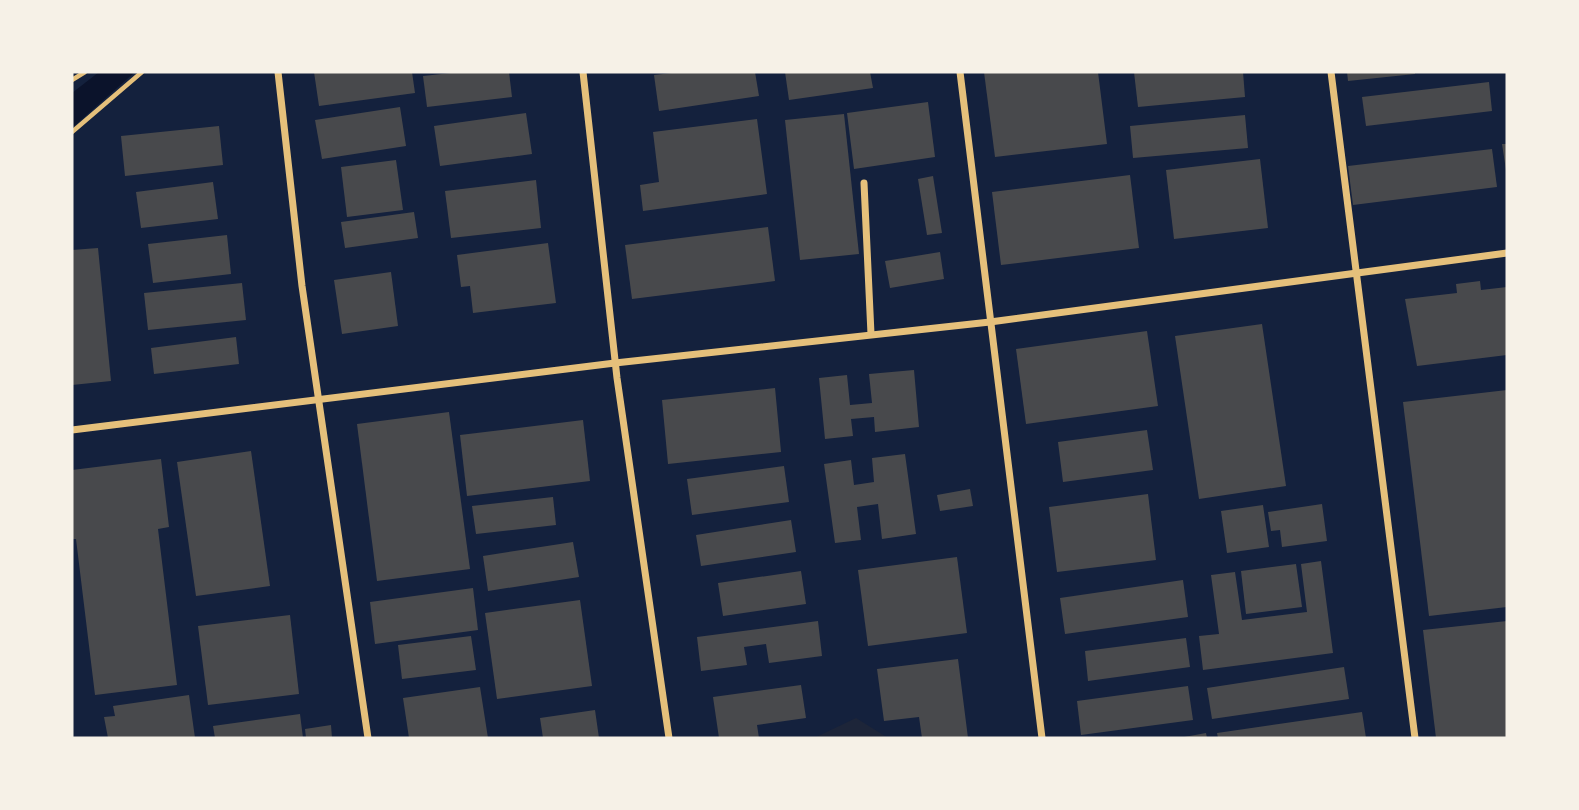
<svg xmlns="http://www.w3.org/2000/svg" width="1579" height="810" font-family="'Exo 2',sans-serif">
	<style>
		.green { fill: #1d2539 }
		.water { fill: #0b132b }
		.building { fill: #48494c }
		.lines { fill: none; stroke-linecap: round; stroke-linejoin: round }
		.path { stroke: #e5c07b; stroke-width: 4.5 }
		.minor { stroke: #e5c07b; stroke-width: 7 }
	</style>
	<rect width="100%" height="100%" fill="#14213d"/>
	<path class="green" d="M856 718 888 738H814Z"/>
	<path class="water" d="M99 72H135L72 128V93Z"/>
	<g class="building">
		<path d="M314 72H412L415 93 319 106Z"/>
		<path d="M460 72H509L512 97 427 107 423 76Z"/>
		<path d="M680 72H755L759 96 659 111 654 75Z"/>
		<path d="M785 72H870L873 88 789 100Z"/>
		<path d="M984 72H1098L1107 144 995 157Z"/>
		<path d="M1134 72H1243L1245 97 1138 107Z"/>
		<path d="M1347 72H1415V74L1348 81Z"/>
		<path d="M1489 82 1492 111 1366 126 1362 97Z"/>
		<path d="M928 102 935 157 854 169 847 113Z"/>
		<path d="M400 107 406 146 322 159 315 120Z"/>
		<path d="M526 113 532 154 440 166 434 126Z"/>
		<path d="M844 114 859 254 800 260 785 120Z"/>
		<path d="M1245 115 1248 148 1133 158 1130 126Z"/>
		<path d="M757 119 767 194 643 211 640 185 659 182 653 132Z"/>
		<path d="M219 126 223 165 125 176 121 136Z"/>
		<path d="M1502 144H1507V170H1506Z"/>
		<path d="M1492 149 1497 187 1353 205 1348 166Z"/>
		<path d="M1260 159 1268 228 1174 239 1166 170Z"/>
		<path d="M396 160 403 210 347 217 341 167Z"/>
		<path d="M1130 175 1139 248 1001 265 992 192Z"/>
		<path d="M933 176 942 233 927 235 918 179Z"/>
		<path d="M536 180 541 228 451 238 445 191Z"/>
		<path d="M213 182 218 219 141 228 136 192Z"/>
		<path d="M414 212 418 238 345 248 341 222Z"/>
		<path d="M768 227 775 281 632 299 625 245Z"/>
		<path d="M227 235 231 274 153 283 148 244Z"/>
		<path d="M548 243 556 303 473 313 470 286 461 287 457 255Z"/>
		<path d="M98 248 111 381 72 385V250Z"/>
		<path d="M940 252 944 279 890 288 885 261Z"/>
		<path d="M391 272 398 326 342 334 334 280Z"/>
		<path d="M1480 281 1481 290 1507 287V355L1417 366 1405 299 1457 293 1456 284Z"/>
		<path d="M242 283 246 320 148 330 144 293Z"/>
		<path d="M1262 324 1286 486 1199 499 1175 336Z"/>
		<path d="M1147 331 1158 406 1026 424 1016 349Z"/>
		<path d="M236 337 239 364 154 374 151 348Z"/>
		<path d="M914 370 919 427 875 432 874 417 851 419 853 436 825 439 819 378 847 375 850 405 872 403 869 374Z"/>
		<path d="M775 388 781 452 668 464 662 400Z"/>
		<path d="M1507 390V607L1429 616 1403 402Z"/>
		<path d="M449 412 470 569 377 581 357 424Z"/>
		<path d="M583 420 590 481 467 496 460 435Z"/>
		<path d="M1147 430 1153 470 1063 482 1058 442Z"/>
		<path d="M251 451 270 586 196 596 177 462Z"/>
		<path d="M905 454 916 534 882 539 878 504 857 507 861 540 835 543 824 464 851 460 854 485 874 482 872 458Z"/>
		<path d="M161 459 169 527 158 529 177 685 95 695 76 539H72V470Z"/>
		<path d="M784 466 789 502 692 515 687 479Z"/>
		<path d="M970 489 973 506 940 511 937 495Z"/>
		<path d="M1148 494 1156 560 1057 572 1049 507Z"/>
		<path d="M553 497 556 525 476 534 472 506Z"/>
		<path d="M1322 504 1327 541 1282 547 1280 530 1271 531 1268 512Z"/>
		<path d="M1263 505 1269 547 1227 553 1221 511Z"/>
		<path d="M791 520 796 552 701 566 696 535Z"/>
		<path d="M573 542 579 577 488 591 483 556Z"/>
		<path d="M957 557 967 633 868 646 858 570Z"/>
		<path d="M1321 561 1333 653 1203 670 1199 636 1219 634 1211 575 1235 572 1242 620 1307 612 1301 564Z"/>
		<path d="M1296 564 1302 607 1246 614 1241 571Z"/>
		<path d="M801 571 806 604 723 616 718 583Z"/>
		<path d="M1183 580 1188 617 1065 634 1060 598Z"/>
		<path d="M473 588 478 630 375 644 370 602Z"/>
		<path d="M580 600 592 686 497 699 485 613Z"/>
		<path d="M290 615 299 694 208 705 198 626Z"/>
		<path d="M818 621 822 656 769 663 766 644 744 647 747 665 701 671 697 637Z"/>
		<path d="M1507 621V738H1436L1423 630Z"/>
		<path d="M471 636 476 670 402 679 398 645Z"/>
		<path d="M1186 638 1190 667 1088 681 1085 651Z"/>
		<path d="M958 659 968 738H922L919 717 884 721 877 669Z"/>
		<path d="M1344 667 1349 699 1212 719 1207 688Z"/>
		<path d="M801 685 806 718 757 725 759 738H719L713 697Z"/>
		<path d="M1188 686 1193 720 1081 735 1077 701Z"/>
		<path d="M480 687 488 738H409L403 698Z"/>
		<path d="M189 695 195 738H108L104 717 115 716 113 706Z"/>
		<path d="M595 710 599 738H543L540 718Z"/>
		<path d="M1362 712 1366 738H1218L1217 733Z"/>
		<path d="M300 714 303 738H215L213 726Z"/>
		<path d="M331 725 332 738H306L305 729Z"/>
		<path d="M1206 733 1207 738H1184V737Z"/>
	</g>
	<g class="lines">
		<g class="path">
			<path d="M72 80 85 72"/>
			<path d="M72 132 142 72"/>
		</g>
		<g class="minor">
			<path d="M278 72 302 286 368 738"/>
			<path d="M583 72 617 378 669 738"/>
			<path d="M960 72 1042 738"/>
			<path d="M1331 72 1415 738"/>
			<path d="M864 183 871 334"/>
			<path d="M72 430 615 363 990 322 1507 253"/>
		</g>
	</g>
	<rect width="1579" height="810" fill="none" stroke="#f6f1e7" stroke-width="147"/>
</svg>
